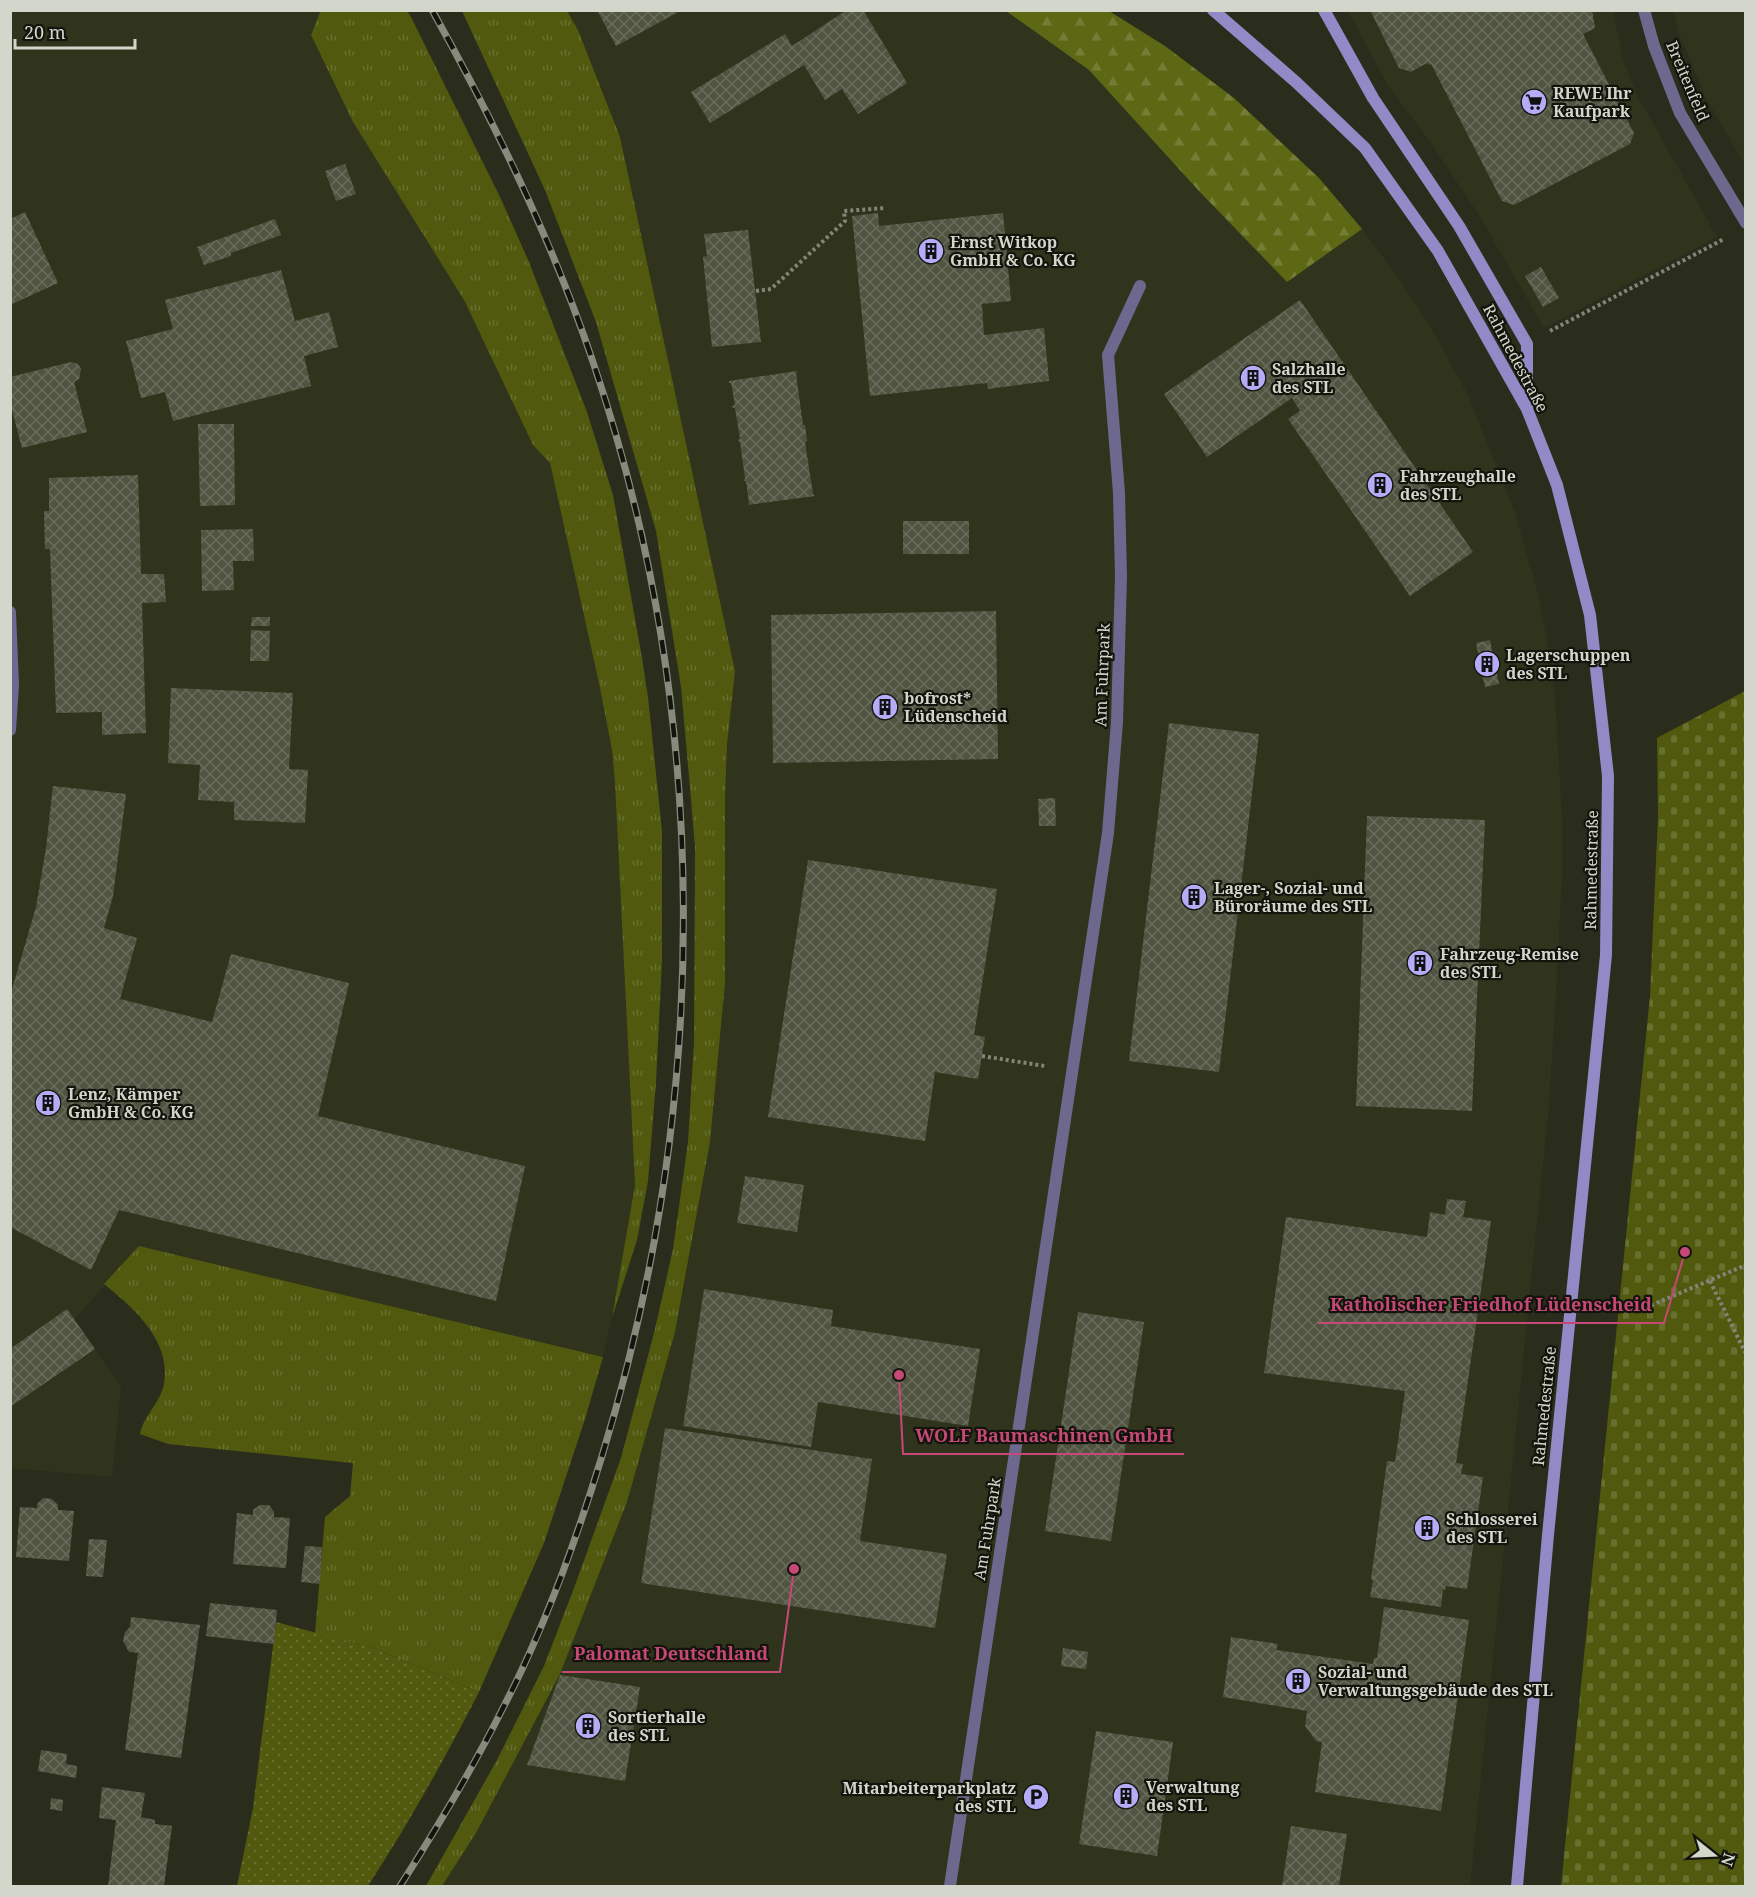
<svg xmlns="http://www.w3.org/2000/svg" width="1756" height="1897" font-family="'Noto Serif',serif">
	<style>
		.built { fill: #30341c }
		.grass { fill: url(#grass-tufts) }
		.forest { fill: url(#forest-firs) }
		.cemetery { fill: url(#cemetery-stones) }
		.garden { fill: url(#garden-dots) }
		.building { fill: url(#building-cross-hatch) }
		.lines { fill: none; stroke-linecap: round; stroke-linejoin: round }
		.path { stroke: #828577; stroke-width: 4; stroke-dasharray: 3 3; stroke-linecap: butt }
		.street { stroke: #6c688e; stroke-width: 12 }
		.secondary { stroke: #918ac6; stroke-width: 12 }
		.rail-casing { stroke: #878a7c; stroke-width: 7 }
		.rail { stroke: #13150d; stroke-width: 4.5; stroke-dasharray: 14; stroke-linecap: butt }
		.labels { text-anchor: middle; dominant-baseline: central; stroke-width: 4.5; stroke-linejoin: round; paint-order: stroke }
		.street-label { font-size: 16px; fill: #d3d6cb; stroke: #13150d }
		.poi-label { font-size: 16px; font-weight: bold; fill: #d3d6cb; stroke: #13150d; text-anchor: start }
		.leader { fill: none; stroke: #c64877; stroke-width: 2 }
		.callout-dot { fill: #c64877; stroke: #13150d; stroke-width: 2 }
		.callout-label { font-size: 18px; text-anchor: middle; font-weight: bold; fill: #c64877; stroke: #13150d; stroke-width: 4.5; stroke-linejoin: round; paint-order: stroke }
	</style>
	<defs>
		<pattern id="grass-tufts" width="24" height="20" patternUnits="userSpaceOnUse" patternTransform="scale(1.5)"><rect width="24" height="20" fill="#50590d"/><path d="M3 7l-1-3M5 7V3M7 7l1-3M15 17l-1-3M17 17v-4M19 17l1-3" fill="none" stroke="#68702f"/></pattern>
		<pattern id="forest-firs" width="22" height="20" patternUnits="userSpaceOnUse" patternTransform="scale(1.5)"><rect width="22" height="20" fill="#5d6814"/><path d="M5 1l3.5 6h-7zM16 11l3.5 6h-7z" fill="#737d35"/></pattern>
		<pattern id="cemetery-stones" width="16" height="16" patternUnits="userSpaceOnUse" patternTransform="scale(1.5)"><rect width="16" height="16" fill="#50590d"/><path d="M2 7V4a2 2 0 0 1 4 0v3zM10 15v-3a2 2 0 0 1 4 0v3z" fill="#68702f"/></pattern>
		<pattern id="garden-dots" width="8" height="8" patternUnits="userSpaceOnUse" patternTransform="scale(1.5)"><rect width="8" height="8" fill="#50590d"/><path d="M2 2h.1M6 6h.1" fill="none" stroke="#68702f" stroke-width="1.8" stroke-linecap="round"/></pattern>
		<pattern id="building-cross-hatch" width="8" height="8" patternUnits="userSpaceOnUse" patternTransform="scale(1.5)"><rect width="8" height="8" fill="#505441"/><path d="M0 0l8 8M0 8l8-8" fill="none" stroke="#686c5b"/></pattern>
	</defs>
	<rect width="100%" height="100%" fill="#2a2d1c"/>
	<g class="built">
		<path d="M10 11H321L311 35 353 122 464 300 533 445 550 462 599 683 612 750 615 783 635 1185 620 1277 603 1357 139 1246 74 1320 121 1387 112 1477 11 1468Z"/>
		<path d="M567 11H1006L1089 70 1198 190 1287 282 1362 229 1397 276 1430 326 1468 395 1514 509 1537 590 1546 635 1555 697 1562 817V879L1556 992 1549 1104 1470 1886H442L476 1833 560 1674 627 1502 675 1332 684 1288 710 1142 725 983V798L727 745 735 671 620 137 578 30Z"/>
		<path d="M1348 11H1613L1623 60 1636 93 1717 237 1544 328 1479 215 1429 140 1388 86Z"/>
		<path d="M1673 11H1745V164L1707 100 1680 36Z"/>
	</g>
	<g class="grass">
		<path d="M321 10 407 11 412 19 501 199 529 262 587 412 613 495 642 658 648 697 662 831V961L656 1082 648 1181 637 1240 612 1318 635 1185 615 783 612 750 599 683 550 463 533 445 464 300 353 122 311 35Z"/>
		<path d="M462 11H567L578 30 620 137 735 671 727 745 725 798V983L710 1142 675 1332 627 1502 560 1674 476 1833 442 1886H426L497 1760 544 1666 574 1588 621 1458 655 1329 673 1249 688 1142 694 1042 695 848 691 799 681 687 656 531 596 322 545 190Z"/>
		<path d="M139 1246 603 1357 585 1419 544 1543 479 1692 373 1648 315 1633 325 1517 350 1496 353 1463 168 1444 140 1434C143 1417 158 1405 163 1388 174 1343 135 1309 104 1284Z"/>
	</g>
	<path class="forest" d="M1109 11 1165 46 1234 98 1319 178 1362 229 1287 282 1198 190 1089 70 1006 11Z"/>
	<path class="cemetery" d="M1745 691V1886H1561L1650 996 1658 817 1657 738Z"/>
	<path class="garden" d="M276 1622 373 1648 479 1692C445 1758 409 1823 368 1886H237L253 1808Z"/>
	<g class="building">
		<path d="M597 10H682L616 46Z"/>
		<path d="M847 10H863L907 83 858 114 842 89 825 100 804 65 710 123 691 92 785 34 792 46Z"/>
		<path d="M1370 10H1592L1595 28 1583 34 1634 133 1630 144 1514 205 1502 201 1431 64 1429 65 1427 63 1411 72 1399 68Z"/>
		<path d="M345 164 356 194 336 201 325 171Z"/>
		<path d="M25 212 58 283 10 305V219Z"/>
		<path d="M878 213 879 226 1003 213 1011 301 982 304 984 335 1044 328 1049 381 988 389 987 383 870 396 852 216Z"/>
		<path d="M275 219 281 235 231 253V256L204 265 197 247Z"/>
		<path d="M748 230 761 342 712 347 703 257 707 256 704 234Z"/>
		<path d="M1541 267 1559 298 1543 307 1525 276Z"/>
		<path d="M281 270 295 321 329 312 338 347 304 356 311 386 173 421 165 392 141 398 126 341 173 329 165 300Z"/>
		<path d="M1300 300 1473 552 1410 596 1288 419 1300 411 1292 398 1207 457 1164 394Z"/>
		<path d="M71 362 78 364 81 369 79 379 74 382 87 432 22 448 10 402V377Z"/>
		<path d="M797 371 796 374 803 425H805L807 441 805 442 813 494 815 496 748 505 749 503 746 481H744L745 478 740 442H739L738 440 740 439 735 408H733L732 406 735 405 731 383H729V381Z"/>
		<path d="M198 424H234L235 505 200 506Z"/>
		<path d="M138 475 141 574H164L166 602 142 603 146 733 102 735V712L56 713 50 549H45L44 511H49V478Z"/>
		<rect x="903" y="521" width="66" height="33"/>
		<path d="M253 529 254 561H233L234 590 202 591 201 530Z"/>
		<path d="M996 611 998 759 773 763 771 615Z"/>
		<path d="M252 617H270V626H251Z"/>
		<path d="M251 630 270 631 269 661H250Z"/>
		<path d="M1490 640 1499 684 1485 687 1476 643Z"/>
		<path d="M171 688 293 693 289 769 308 770 305 823 234 820V802L198 800 200 765 168 763Z"/>
		<path d="M1169 723 1259 734 1219 1072 1129 1061Z"/>
		<path d="M53 786 126 794 113 896 104 928 137 938 120 999 212 1022 231 954 349 983 318 1116 525 1166 496 1301 119 1210 91 1270 10 1227V996L36 907 46 848Z"/>
		<path d="M1055 798 1056 826H1039L1038 799Z"/>
		<path d="M1367 816 1485 820 1472 1111 1356 1106Z"/>
		<path d="M808 860 997 889 974 1035 985 1037 978 1079 935 1072 925 1141 768 1117Z"/>
		<path d="M745 1176 804 1185 797 1232 737 1223Z"/>
		<path d="M1447 1199 1466 1201 1463 1217 1491 1221 1456 1463 1463 1464 1461 1474 1483 1477 1467 1589 1446 1586 1445 1590 1443 1589 1441 1607 1370 1597 1373 1580 1371 1579 1387 1461 1395 1462 1405 1391 1264 1373 1286 1217 1427 1237 1430 1212 1445 1215Z"/>
		<path d="M704 1289 833 1310 831 1326 980 1349 968 1426 818 1402 811 1447 683 1426Z"/>
		<path d="M67 1309 95 1349 10 1407V1349Z"/>
		<path d="M1078 1312 1144 1322 1111 1541 1045 1531Z"/>
		<path d="M665 1428 872 1459 860 1541 947 1554 935 1628 641 1583Z"/>
		<path d="M43 1498 52 1499 58 1505V1510L74 1511 69 1561 16 1557 20 1507 37 1508V1504Z"/>
		<path d="M260 1505H269L274 1512V1517L290 1518 286 1568 233 1564 237 1513 253 1515V1510Z"/>
		<path d="M89 1539 107 1540 103 1577 86 1576Z"/>
		<path d="M305 1546 322 1547 320 1584 301 1582Z"/>
		<path d="M210 1603 277 1610 274 1644 206 1636Z"/>
		<path d="M1384 1607 1469 1620 1441 1811 1315 1792 1322 1742 1316 1741 1305 1726 1307 1711 1223 1697 1231 1637 1278 1644 1276 1650 1373 1664 1374 1658H1377Z"/>
		<path d="M131 1617 200 1625 181 1758 125 1750 138 1653 129 1652 123 1641 125 1632 130 1627Z"/>
		<path d="M1063 1648 1088 1652 1086 1669 1061 1666Z"/>
		<path d="M560 1675 640 1687 625 1781 527 1765Z"/>
		<path d="M1096 1731 1173 1742 1157 1856 1079 1844Z"/>
		<path d="M41 1750 67 1754 66 1764 77 1766 76 1778 38 1771Z"/>
		<path d="M102 1787 145 1793 141 1817 155 1820V1824L172 1826 164 1886H108L116 1820 99 1818Z"/>
		<path d="M51 1798 63 1800 62 1811 50 1809Z"/>
		<path d="M1291 1826 1347 1834 1339 1886H1282Z"/>
	</g>
	<g class="lines">
		<g class="path">
			<path d="M756 291 771 289 845 221 844 211 885 208"/>
			<path d="M1550 331 1724 239"/>
			<path d="M982 1056 1045 1066"/>
			<path d="M1710 1281 1746 1354"/>
			<path d="M1640 1310 1746 1265"/>
		</g>
		<g class="street">
			<path d="M1644 10 1654 46 1680 113 1746 223"/>
			<path d="M10 612 13 685 10 730"/>
			<path d="M950 1886 1108 833 1117 722 1121 576 1119 493 1108 355 1140 286"/>
		</g>
		<g class="secondary">
			<path d="M1213 10 1297 83 1365 148 1438 251 1527 409 1557 485 1590 615 1608 776 1606 955 1548 1535 1517 1886"/>
			<path d="M1324 10 1373 98 1459 226 1527 344V408"/>
		</g>
		<g class="rail-casing">
			<path id="rail" d="M400 1886C437 1828 473 1768 504 1706 545 1627 576 1541 602 1456 711 1100 713 716 593 362 552 240 495 123 432 10"/>
		</g>
		<use href="#rail" class="rail"/>
	</g>
	<defs>
		<g id="supermarket-disc" transform="scale(1.35)"><circle r="9.5" fill="#b5acf8" stroke="#13150d"/><path d="M-6-5.5h2.5l.6 2H6L4.5 2H-2.5L-4.4-4H-6ZM-1.5 3.2a1.3 1.3 0 1 0 .1 0ZM3 3.2a1.3 1.3 0 1 0 .1 0Z" fill="#111"/></g>
		<g id="building-disc" transform="scale(1.35)"><circle r="9.5" fill="#b5acf8" stroke="#13150d"/><path d="M-4-6H4V6H1V3H-1V6H-4ZM-2.5-4.3h1.7v1.8h-1.7ZM.8-4.3h1.7v1.8H.8ZM-2.5-1h1.7V.8h-1.7ZM.8-1h1.7V.8H.8Z" fill="#111"/></g>
		<g id="parking-disc" transform="scale(1.35)"><circle r="9.5" fill="#b5acf8" stroke="#13150d"/><path d="M-3.5-5.5H1a3.5 3.5 0 0 1 0 7H-1V5.5H-3.5ZM-1-3.4V-.6H.8a1.4 1.4 0 0 0 0-2.8Z" fill="#111"/></g>
	</defs>
	<g fill-rule="evenodd">
		<use href="#supermarket-disc" x="1534" y="102"/>
		<use href="#building-disc" x="931" y="251"/>
		<use href="#building-disc" x="1253" y="378"/>
		<use href="#building-disc" x="1380" y="485"/>
		<use href="#building-disc" x="1487" y="664"/>
		<use href="#building-disc" x="885" y="707"/>
		<use href="#building-disc" x="1194" y="897"/>
		<use href="#building-disc" x="1420" y="963"/>
		<use href="#building-disc" x="48" y="1103"/>
		<use href="#building-disc" x="1427" y="1528"/>
		<use href="#building-disc" x="1298" y="1681"/>
		<use href="#building-disc" x="588" y="1726"/>
		<use href="#building-disc" x="1126" y="1796"/>
		<use href="#parking-disc" x="1036" y="1797"/>
	</g>
	<g class="labels">
		<g class="street-label">
			<text transform="translate(1688 81) rotate(67)">Breitenfeld</text>
			<text transform="translate(1516 358) rotate(62)">Rahmedestraße</text>
			<text transform="translate(1102 675) rotate(-88)">Am Fuhrpark</text>
			<text transform="translate(1591 870) rotate(-89)">Rahmedestraße</text>
			<text transform="translate(1544 1406) rotate(-84)">Rahmedestraße</text>
			<text transform="translate(987 1529) rotate(-81)">Am Fuhrpark</text>
		</g>
		<g class="poi-label">
			<text x="1553" y="93">REWE Ihr<tspan x="1553" dy="18">Kaufpark</tspan></text>
			<text x="950" y="242">Ernst Witkop<tspan x="950" dy="18">GmbH &amp; Co. KG</tspan></text>
			<text x="1272" y="369">Salzhalle<tspan x="1272" dy="18">des STL</tspan></text>
			<text x="1400" y="476">Fahrzeughalle<tspan x="1400" dy="18">des STL</tspan></text>
			<text x="1506" y="655">Lagerschuppen<tspan x="1506" dy="18">des STL</tspan></text>
			<text x="904" y="698">bofrost*<tspan x="904" dy="18">Lüdenscheid</tspan></text>
			<text x="1214" y="888">Lager-, Sozial- und<tspan x="1214" dy="18">Büroräume des STL</tspan></text>
			<text x="1440" y="954">Fahrzeug-Remise<tspan x="1440" dy="18">des STL</tspan></text>
			<text x="68" y="1094">Lenz, Kämper<tspan x="68" dy="18">GmbH &amp; Co. KG</tspan></text>
			<text x="1446" y="1519">Schlosserei<tspan x="1446" dy="18">des STL</tspan></text>
			<text x="1318" y="1672">Sozial- und<tspan x="1318" dy="18">Verwaltungsgebäude des STL</tspan></text>
			<text x="608" y="1717">Sortierhalle<tspan x="608" dy="18">des STL</tspan></text>
			<text x="1146" y="1787">Verwaltung<tspan x="1146" dy="18">des STL</tspan></text>
			<text x="1016" y="1788" text-anchor="end">Mitarbeiterparkplatz<tspan x="1016" dy="18">des STL</tspan></text>
		</g>
	</g>
	<path class="leader" d="M1685 1252L1664 1323H1318M899 1375L903 1454H1184M794 1569L780 1672H562"/>
	<g class="callout-dot">
		<circle cx="1685" cy="1252" r="6"/>
		<circle cx="899" cy="1375" r="6"/>
		<circle cx="794" cy="1569" r="6"/>
	</g>
	<g class="callout-label">
		<text x="1491" y="1311">Katholischer Friedhof Lüdenscheid</text>
		<text x="1044" y="1442">WOLF Baumaschinen GmbH</text>
		<text x="671" y="1660">Palomat Deutschland</text>
	</g>
	<rect width="1756" height="1897" fill="none" stroke="#d3d6cb" stroke-width="24"/>
	<g transform="translate(1714 1855) rotate(108)" stroke="#13150d" stroke-width="4.5" paint-order="stroke">
	<path d="M0-4.5L10 22L0 15L-10 22Z" fill="#d3d6cb"/>
	<text y="-9" font-size="16" font-weight="bold" text-anchor="middle" fill="#d3d6cb">N</text>
	</g>
	<path d="M15 39v9h120v-9" fill="none" stroke="#d3d6cb" stroke-width="3"/>
	<text x="24" y="39" font-size="18" fill="#d3d6cb" stroke="#13150d" stroke-width="4.5" paint-order="stroke">20 m</text>
</svg>
